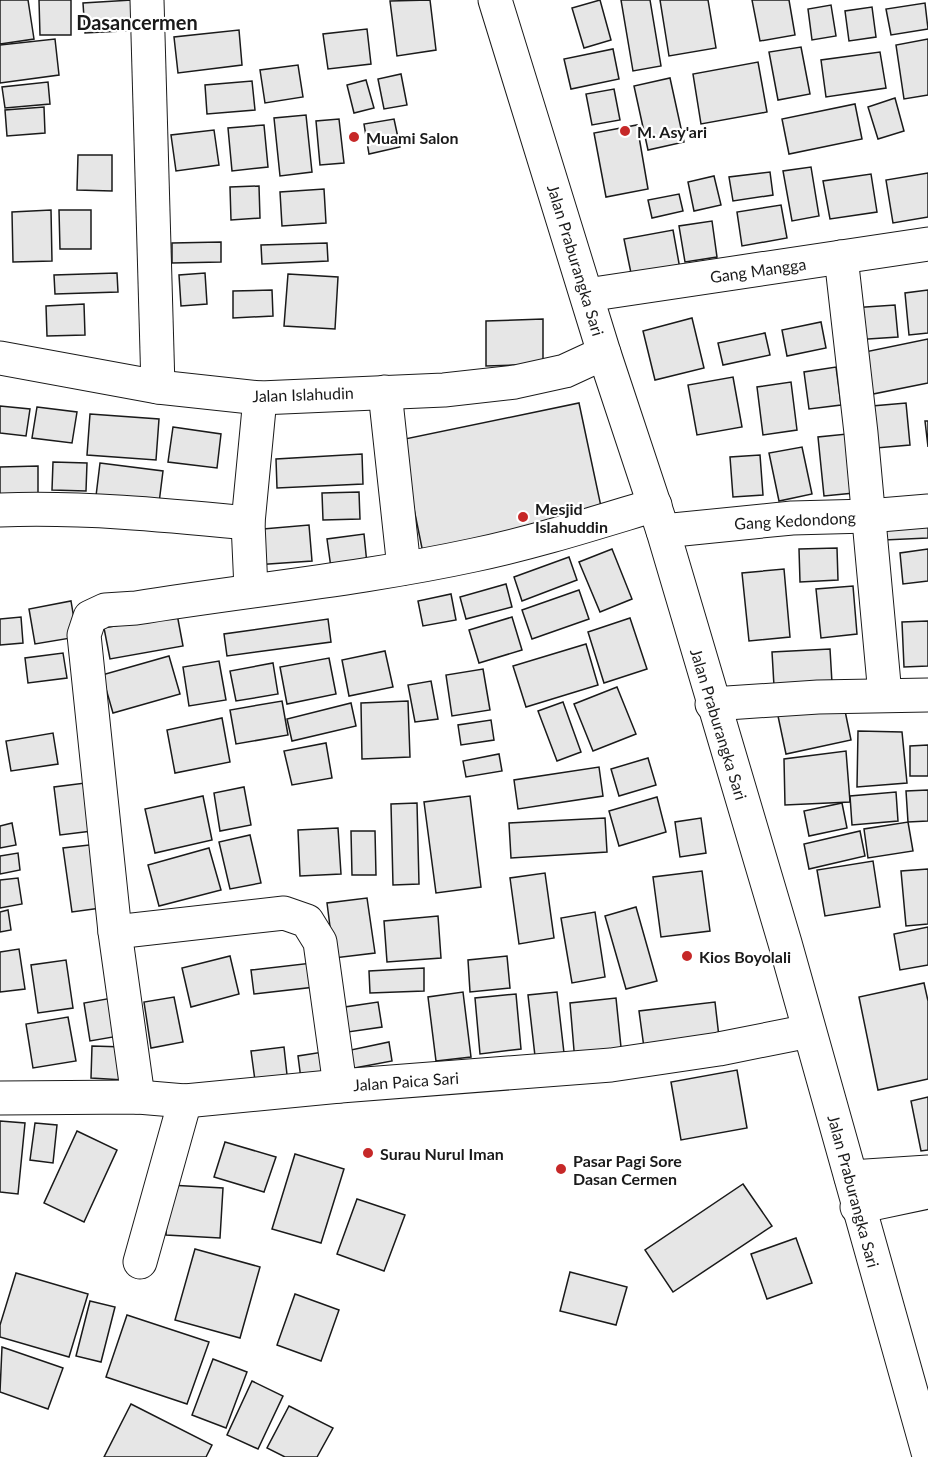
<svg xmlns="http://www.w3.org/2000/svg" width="928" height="1457" font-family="Lato,sans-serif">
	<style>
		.building { fill: #e6e6e6; stroke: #1a1a1a; stroke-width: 1.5 }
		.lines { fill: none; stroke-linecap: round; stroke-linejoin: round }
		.minor-casing { stroke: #1a1a1a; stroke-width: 35 }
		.major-casing { stroke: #1a1a1a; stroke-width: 35 }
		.minor { stroke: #fff; stroke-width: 33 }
		.major { stroke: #fff; stroke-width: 33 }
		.poi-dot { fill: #c62828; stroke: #fff; stroke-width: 2 }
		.labels { text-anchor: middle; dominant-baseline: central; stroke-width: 4.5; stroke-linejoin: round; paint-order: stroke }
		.poi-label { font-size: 16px; font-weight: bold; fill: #1a1a1a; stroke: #fff; text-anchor: start }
		.street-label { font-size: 16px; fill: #1a1a1a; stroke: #fff }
		.quarter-label { font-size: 20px; font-weight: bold; fill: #1a1a1a; stroke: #fff }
	</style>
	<rect width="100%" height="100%" fill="#fff"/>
	<g class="building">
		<path d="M0 0H28L34 39 0 44Z"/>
		<path d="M39 0H71V35H40Z"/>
		<path d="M132 0 140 30 85 33 83 3Z"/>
		<path d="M430 0 436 50 397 56 390 1Z"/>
		<path d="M600 0 611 40 584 48 572 8Z"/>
		<path d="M621 0H650L661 66 633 71Z"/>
		<path d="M660 0H708L716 48 669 56Z"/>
		<path d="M752 0H789L795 35 760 41Z"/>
		<path d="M925 3 928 29 891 35 886 9Z"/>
		<path d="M831 5 836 36 812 40 808 9Z"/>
		<path d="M872 7 876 37 849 41 845 11Z"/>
		<path d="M367 29 371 64 328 69 323 34Z"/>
		<path d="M239 30 242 65 178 73 174 37Z"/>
		<path d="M55 39 59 75 0 83V45Z"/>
		<path d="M928 39V95L904 99 896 45Z"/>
		<path d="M801 47 810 94 778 100 769 52Z"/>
		<path d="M613 49 619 79 571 89 564 59Z"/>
		<path d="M880 52 886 88 826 97 821 60Z"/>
		<path d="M758 62 767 112 701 124 693 74Z"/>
		<path d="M298 65 303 97 265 103 260 70Z"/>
		<path d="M401 74 407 105 384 109 378 79Z"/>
		<path d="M670 78 684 142 648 150 634 86Z"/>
		<path d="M366 80 374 108 354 113 347 85Z"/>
		<path d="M252 81 255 110 207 114 205 85Z"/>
		<path d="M48 82 50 104 5 108 2 87Z"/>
		<path d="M614 89 620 120 592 125 586 94Z"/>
		<path d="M895 98 904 131 878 139 868 107Z"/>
		<path d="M855 104 862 139 789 154 782 119Z"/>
		<path d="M44 107 45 133 7 136 5 110Z"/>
		<path d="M306 115 312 172 280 176 274 118Z"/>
		<path d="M339 119 344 163 320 165 316 121Z"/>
		<path d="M394 119 400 147 369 154 364 124Z"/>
		<path d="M264 125 268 167 232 171 228 128Z"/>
		<path d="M637 125 648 189 606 197 594 133Z"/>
		<path d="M214 130 219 165 176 171 171 135Z"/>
		<path d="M78 155H112V191L77 190Z"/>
		<path d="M811 167 819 216 792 221 783 171Z"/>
		<path d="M770 172 773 195 733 201 729 177Z"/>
		<path d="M928 173V217L893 223 886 180Z"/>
		<path d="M871 174 877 212 830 219 823 181Z"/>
		<path d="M714 176 721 205 694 211 688 182Z"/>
		<path d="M259 186 260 218 231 220 230 187Z"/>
		<path d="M324 189 326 223 282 226 280 192Z"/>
		<path d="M679 194 683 211 652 218 648 200Z"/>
		<path d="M781 205 787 238 742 246 737 212Z"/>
		<path d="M51 210 52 261 13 262 12 212Z"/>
		<path d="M59 210H91V249H60Z"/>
		<path d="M712 221 717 257 685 262 679 226Z"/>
		<path d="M673 230 680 269 632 278 624 239Z"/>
		<path d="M221 242V262L172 263V243Z"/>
		<path d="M327 243 328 261 262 264 261 245Z"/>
		<path d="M117 273 118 292 55 294 54 275Z"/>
		<path d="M205 273 207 304 181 306 179 275Z"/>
		<path d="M288 274 338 277 335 329 284 326Z"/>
		<path d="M272 290 273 316 233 318V291Z"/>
		<path d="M928 290V333L909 335 905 293Z"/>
		<path d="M84 304 85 335 47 336 46 306Z"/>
		<path d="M895 305 898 337 853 340 851 308Z"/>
		<path d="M692 318 704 368 655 380 643 331Z"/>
		<path d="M543 319V364L486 366V321Z"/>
		<path d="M821 322 826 348 787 356 782 330Z"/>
		<path d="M765 333 770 355 723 365 718 343Z"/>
		<path d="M928 339V383L868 395 860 353Z"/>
		<path d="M836 367 841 405 809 409 804 372Z"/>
		<path d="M733 377 742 427 697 435 688 385Z"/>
		<path d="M791 382 797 430 763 435 757 387Z"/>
		<path d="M579 403 603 516 423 553 400 440Z"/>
		<path d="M906 403 910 445 876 448 872 406Z"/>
		<path d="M0 406 30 409 26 436 0 433Z"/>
		<path d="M37 407 77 412 72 443 32 438Z"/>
		<path d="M90 414 159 419 156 460 87 455Z"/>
		<path d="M925 421H928V447Z"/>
		<path d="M173 427 221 434 217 468 168 462Z"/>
		<path d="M847 434 854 493 824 496 818 437Z"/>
		<path d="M802 447 812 494 779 501 769 453Z"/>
		<path d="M362 454 363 484 277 488 276 459Z"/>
		<path d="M760 455 763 495 733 497 730 457Z"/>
		<path d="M53 462 87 463 86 491 52 490Z"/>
		<path d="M100 463 163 471 159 503 96 496Z"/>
		<path d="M38 466V507L0 508V467Z"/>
		<path d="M359 492 360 519 323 520 322 493Z"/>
		<path d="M928 521V538L884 540 883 524Z"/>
		<path d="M309 525 312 561 254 565 251 530Z"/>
		<path d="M364 534 367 564 331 568 327 539Z"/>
		<path d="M837 548 838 580 800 582 799 549Z"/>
		<path d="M612 549 632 599 600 612 579 562Z"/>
		<path d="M928 549V581L903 584 900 553Z"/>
		<path d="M569 557 577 580 522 601 514 577Z"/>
		<path d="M784 569 790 637 749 641 742 573Z"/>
		<path d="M506 584 512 607 466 619 460 597Z"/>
		<path d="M853 586 857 634 821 638 816 589Z"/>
		<path d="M579 590 589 619 532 639 522 610Z"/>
		<path d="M451 594 456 620 423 626 418 601Z"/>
		<path d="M71 601 77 637 35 644 29 609Z"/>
		<path d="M177 614 183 646 110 659 104 628Z"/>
		<path d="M21 617 23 643 0 645V619Z"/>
		<path d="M512 617 522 650 479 663 469 630Z"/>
		<path d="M630 618 647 669 604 683 588 632Z"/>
		<path d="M328 619 331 642 227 656 224 634Z"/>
		<path d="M928 621V666L904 667 902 622Z"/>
		<path d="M586 644 598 685 526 707 513 666Z"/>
		<path d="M830 649 832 683 774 686 772 652Z"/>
		<path d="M385 651 393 687 349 696 342 660Z"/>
		<path d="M63 653 67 678 28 683 25 658Z"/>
		<path d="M169 656 180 694 113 713 102 675Z"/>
		<path d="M329 658 336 694 287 704 280 667Z"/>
		<path d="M219 661 226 700 189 706 183 667Z"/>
		<path d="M273 663 278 694 236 701 230 671Z"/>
		<path d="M483 669 490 710 452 716 446 675Z"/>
		<path d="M431 681 438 719 415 722 408 685Z"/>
		<path d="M617 687 636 734 593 751 574 704Z"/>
		<path d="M282 701 288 735 236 744 230 710Z"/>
		<path d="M408 701 410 757 362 759 361 703Z"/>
		<path d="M843 701 851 740 786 754 778 716Z"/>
		<path d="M563 702 581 752 557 761 538 711Z"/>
		<path d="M351 703 356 726 292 741 287 719Z"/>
		<path d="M222 718 230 762 175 773 167 730Z"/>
		<path d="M491 720 494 740 461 745 458 725Z"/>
		<path d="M858 731 902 732 907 783 857 787Z"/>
		<path d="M53 733 58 764 11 771 6 741Z"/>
		<path d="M326 743 332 778 292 785 284 751Z"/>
		<path d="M928 745V776H910V746Z"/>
		<path d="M846 751 850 802 785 805 784 759Z"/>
		<path d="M499 754 502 771 466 777 463 761Z"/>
		<path d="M648 758 656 785 619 796 611 769Z"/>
		<path d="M599 767 603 796 518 809 514 780Z"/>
		<path d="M93 782 100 830 60 835 54 787Z"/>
		<path d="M244 787 251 825 220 831 214 793Z"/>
		<path d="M928 790V821L908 822 906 791Z"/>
		<path d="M896 792 898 821 852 825 850 796Z"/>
		<path d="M203 796 212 840 155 853 145 809Z"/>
		<path d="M470 796 481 887 436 893 424 802Z"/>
		<path d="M657 797 666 832 619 846 609 811Z"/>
		<path d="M417 803 419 884 393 885 391 804Z"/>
		<path d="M842 803 847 828 809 836 804 811Z"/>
		<path d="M605 818 607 852 511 858 509 823Z"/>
		<path d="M701 818 706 853 680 857 675 822Z"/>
		<path d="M908 822 913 851 868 858 864 829Z"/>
		<path d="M12 823 16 845 0 848V826Z"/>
		<path d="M338 828 341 874 300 876 298 830Z"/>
		<path d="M351 831H375L376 875H352Z"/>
		<path d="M860 831 865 856 809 869 804 844Z"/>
		<path d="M250 835 261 883 230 889 219 842Z"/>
		<path d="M98 844 108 907 72 912 63 848Z"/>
		<path d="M209 848 221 890 159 906 148 865Z"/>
		<path d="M18 853 20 870 0 874V856Z"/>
		<path d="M873 861 880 907 825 916 817 870Z"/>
		<path d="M928 869V924L906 926 901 871Z"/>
		<path d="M702 871 710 931 661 937 653 877Z"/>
		<path d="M545 873 554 938 519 944 510 878Z"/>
		<path d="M18 878 22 904 0 908V880Z"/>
		<path d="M367 898 375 953 334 958 327 903Z"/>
		<path d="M636 907 657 981 626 989 605 916Z"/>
		<path d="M8 910 11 930 0 932V912Z"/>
		<path d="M595 912 605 977 572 983 561 918Z"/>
		<path d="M438 916 441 958 387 962 384 921Z"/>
		<path d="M928 927V965L900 970 894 934Z"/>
		<path d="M19 949 25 989 0 992V952Z"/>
		<path d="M230 956 239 994 191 1007 182 968Z"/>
		<path d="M507 956 510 988 470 992 468 960Z"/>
		<path d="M66 960 73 1008 38 1013 31 965Z"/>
		<path d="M312 963 315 987 254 994 251 970Z"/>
		<path d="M424 968V991L370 993 369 971Z"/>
		<path d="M924 983 928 1001V1079L878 1090 859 997Z"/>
		<path d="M463 992 471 1057 436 1061 428 997Z"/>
		<path d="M557 992 564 1053 535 1056 528 995Z"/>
		<path d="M516 994 521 1049 480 1054 475 998Z"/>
		<path d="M174 997 183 1042 151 1048 144 1002Z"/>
		<path d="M112 998 119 1036 90 1041 84 1003Z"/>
		<path d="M616 998 622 1057 575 1062 570 1003Z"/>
		<path d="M378 1002 382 1027 348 1032 345 1007Z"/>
		<path d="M715 1002 720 1046 645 1055 639 1011Z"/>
		<path d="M68 1017 76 1061 33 1068 26 1024Z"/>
		<path d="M389 1042 392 1061 349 1069 346 1051Z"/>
		<path d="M92 1046 124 1047V1080L91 1078Z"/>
		<path d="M284 1047 288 1084 256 1088 251 1051Z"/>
		<path d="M323 1052 328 1083 302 1087 298 1056Z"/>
		<path d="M737 1070 747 1128 681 1140 671 1082Z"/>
		<path d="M928 1097V1150L921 1151 911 1101Z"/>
		<path d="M0 1121 25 1123 18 1194 0 1192Z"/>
		<path d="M35 1123 57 1125 53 1163 30 1160Z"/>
		<path d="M77 1131 117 1150 84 1222 44 1203Z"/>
		<path d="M225 1142 276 1157 264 1192 214 1177Z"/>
		<path d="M295 1154 344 1169 321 1243 272 1229Z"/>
		<path d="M743 1184 772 1226 673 1292 645 1250Z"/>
		<path d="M169 1185 223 1188 220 1238 166 1235Z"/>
		<path d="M357 1199 405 1215 384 1271 337 1254Z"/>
		<path d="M796 1238 812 1283 767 1299 751 1254Z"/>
		<path d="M195 1249 260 1267 240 1338 175 1320Z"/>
		<path d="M570 1272 627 1287 616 1325 560 1311Z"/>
		<path d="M16 1273 88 1294 69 1357 0 1337V1325Z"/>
		<path d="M295 1294 339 1310 321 1361 277 1345Z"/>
		<path d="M90 1301 115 1307 101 1362 76 1356Z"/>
		<path d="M127 1315 209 1342 187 1404 106 1377Z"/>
		<path d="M2 1347 63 1368 48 1409 0 1392Z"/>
		<path d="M213 1359 247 1372 226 1428 192 1415Z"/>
		<path d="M252 1381 283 1396 258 1449 227 1435Z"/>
		<path d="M131 1404 212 1445 206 1457H104Z"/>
		<path d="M289 1406 333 1428 317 1457H285L267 1448Z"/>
	</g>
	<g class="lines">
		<g class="minor-casing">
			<g id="minor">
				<path d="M147 0 158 387"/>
				<path d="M841 257 861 433 885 695"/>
				<path d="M587 295 928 244"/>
				<path d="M0 358 158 387 260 398 444 390 515 382 565 371 604 353"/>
				<path d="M385 392 404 568"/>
				<path d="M0 510C84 507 165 515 248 523"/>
				<path d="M663 531 792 518 868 516 928 511"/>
				<path d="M251 589 248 523 260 398"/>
				<path d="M712 704 818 697 928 695"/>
				<path d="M115 932 284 913 307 921 320 942 340 1086"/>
				<path d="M138 1097 115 932 84 635 90 617 105 610 136 608C248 590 363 579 474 555 536 542 595 523 655 505"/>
				<path d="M0 1098 138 1097 185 1101 340 1086 611 1065 719 1049 809 1031"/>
				<path d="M851 1177 928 1172"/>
				<path d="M857 1207 928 1192"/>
				<path d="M140 1262 185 1101"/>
			</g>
		</g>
		<g class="major-casing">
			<path id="major" d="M495 0 604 353 663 531 785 943 928 1452"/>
		</g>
		<use href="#minor" class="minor"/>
		<use href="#major" class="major"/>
	</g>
	<g class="poi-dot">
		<circle cx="625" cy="131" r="6"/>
		<circle cx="354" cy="137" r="6"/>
		<circle cx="523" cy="517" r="6"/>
		<circle cx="687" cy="956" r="6"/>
		<circle cx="368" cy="1153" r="6"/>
		<circle cx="561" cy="1169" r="6"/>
	</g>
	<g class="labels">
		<g class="poi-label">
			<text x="637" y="131">M. Asy'ari</text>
			<text x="366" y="137">Muami Salon</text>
			<text x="535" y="508">Mesjid<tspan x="535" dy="18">Islahuddin</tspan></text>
			<text x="699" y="956">Kios Boyolali</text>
			<text x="380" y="1153">Surau Nurul Iman</text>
			<text x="573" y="1160">Pasar Pagi Sore<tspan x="573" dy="18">Dasan Cermen</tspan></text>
		</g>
		<g class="street-label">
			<text transform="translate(576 260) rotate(73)">Jalan Praburangka Sari</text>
			<text transform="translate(758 270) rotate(-8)">Gang Mangga</text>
			<text transform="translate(303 394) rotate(-2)">Jalan Islahudin</text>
			<text transform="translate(795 520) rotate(-3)">Gang Kedondong</text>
			<text transform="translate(719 724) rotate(73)">Jalan Praburangka Sari</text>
			<text transform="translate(406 1081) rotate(-4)">Jalan Paica Sari</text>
			<text transform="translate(854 1191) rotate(75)">Jalan Praburangka Sari</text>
		</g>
		<g class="quarter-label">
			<text x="137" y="22">Dasancermen</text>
		</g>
	</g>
</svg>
